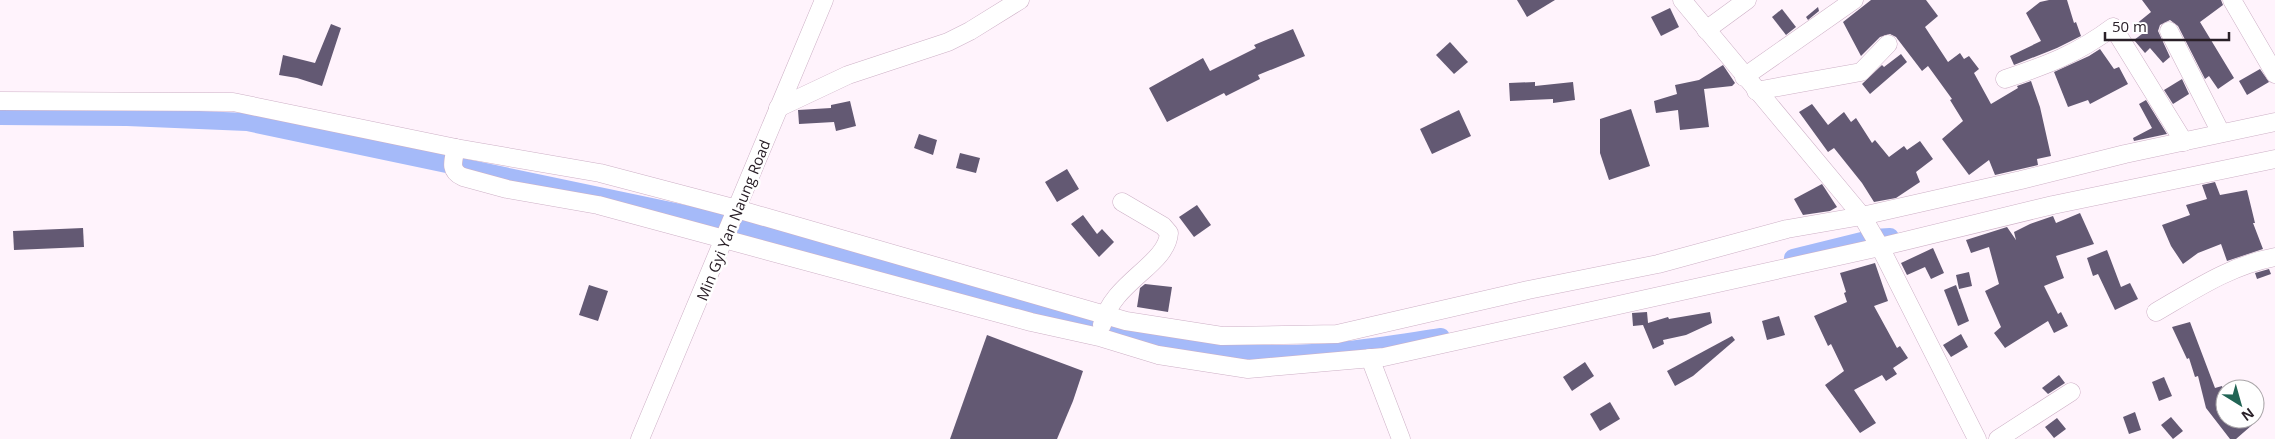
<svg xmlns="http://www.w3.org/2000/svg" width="2275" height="439" font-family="'Open Sans',sans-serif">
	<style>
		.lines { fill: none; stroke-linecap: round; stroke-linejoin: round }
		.canal { stroke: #a5baf9; stroke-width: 18 }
		.building { fill: #635973 }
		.minor-casing { stroke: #cdb0c6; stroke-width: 19 }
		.minor { stroke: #fff; stroke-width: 18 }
		.labels { text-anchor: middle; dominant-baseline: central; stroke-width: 5; stroke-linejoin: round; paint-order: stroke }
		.street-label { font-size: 15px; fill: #2a2028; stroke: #fff }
	</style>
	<rect width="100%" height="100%" fill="#fff3fc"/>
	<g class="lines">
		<g class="canal">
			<path d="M0 116 127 117 247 122 704 218 1120 334C1171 343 1223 353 1275 354 1330 355 1386 345 1441 337"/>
			<path d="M1793 258 1874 238 1890 237"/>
		</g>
	</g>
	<g class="building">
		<path d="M1517 0H1555L1527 17Z"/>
		<path d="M1871 0H1926L1938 16 1925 27 1948 62 1960 53 1964 59 1969 56 1979 69 1974 73 1991 104 2018 88 2017 86 2031 81 2040 107 2051 156 2037 159 2038 165 1995 175 1989 160 1969 175 1942 139 1963 121 1950 100 1952 99 1928 66 1922 71 1896 37 1890 34 1880 37 1861 56 1843 22Z"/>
		<path d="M2049 0H2067L2074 23 2076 22 2081 36 2057 48 2014 65 2010 56 2041 41 2026 13 2040 2Z"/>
		<path d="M2142 0H2221L2223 5 2200 22 2234 78 2218 89 2209 76 2205 79 2178 26 2170 20 2160 25 2158 31 2170 57 2163 63 2150 48 2145 53 2134 40 2142 34 2135 25 2151 12Z"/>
		<path d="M1818 7 1819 11 1808 20 1806 17Z"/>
		<path d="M1670 8 1679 27 1661 36 1651 17Z"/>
		<path d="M1782 9 1796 27 1786 35 1772 17Z"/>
		<path d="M331 24 341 28 322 86 297 78 279 75 283 55 315 63Z"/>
		<path d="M1293 29 1305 56 1258 75 1260 79 1226 96 1224 93 1167 122 1149 88 1203 58 1210 71 1256 48 1254 45Z"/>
		<path d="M1450 42 1468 62 1454 74 1436 55Z"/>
		<path d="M2100 49 2114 69 2119 67 2128 84 2090 104 2088 100 2068 107 2054 72 2089 56Z"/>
		<path d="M1901 54 1907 62 1870 94 1862 84 1882 65 1884 67Z"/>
		<path d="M1723 65 1735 83 1732 86 1704 89 1709 127 1680 130 1678 110 1656 113 1654 101 1677 94 1675 85 1699 80Z"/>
		<path d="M2260 69 2269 82 2247 95 2239 81Z"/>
		<path d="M2182 79 2189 94 2173 104 2164 90Z"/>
		<path d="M1535 82V86L1573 82 1575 100 1553 103V99L1510 101 1509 83Z"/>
		<path d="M2146 100 2167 134 2134 141 2133 138 2152 128 2139 104Z"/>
		<path d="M850 101 856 126 836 131 834 122 799 124 798 110 831 108V105Z"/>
		<path d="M1812 104 1828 125 1844 112 1851 122 1856 118 1872 143 1875 140 1889 157 1904 146 1907 150 1920 141 1933 159 1916 172 1920 182 1896 198 1874 202 1862 183 1834 148 1828 152 1799 112Z"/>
		<path d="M1631 109 1650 166 1609 180 1600 153V119Z"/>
		<path d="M1459 110 1471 136 1432 154 1420 129Z"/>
		<path d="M919 134 937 140 933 155 914 148Z"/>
		<path d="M960 153 980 158 976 173 956 168Z"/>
		<path d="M1067 169 1079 189 1057 202 1045 182Z"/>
		<path d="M2215 182 2220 195 2247 190 2255 223H2253L2263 249 2227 261 2221 244 2198 253 2183 264 2171 246 2162 225 2190 215 2186 205 2207 199 2202 185Z"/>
		<path d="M1822 184 1837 207 1830 211 1803 215 1794 199Z"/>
		<path d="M1197 205 1211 225 1194 237 1179 217Z"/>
		<path d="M2080 213 2094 244 2056 256 2064 278 2044 286 2058 314 2061 312 2068 326 2054 333 2048 321 2005 348 1994 333 2001 327 1985 291 1999 284 1989 247 1971 253 1966 240 2007 227 2016 240 2014 232 2030 224 2053 216 2056 223Z"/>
		<path d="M1083 215 1097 234 1102 229 1114 242 1099 257 1071 224Z"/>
		<path d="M83 228 84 247 14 250 13 231Z"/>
		<path d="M1933 248 1944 273 1931 279 1925 267 1907 275 1901 263Z"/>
		<path d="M2107 250 2121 287 2130 283 2138 299 2115 310 2098 274 2093 276 2087 258Z"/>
		<path d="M1875 263 1888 301 1874 306 1897 348 1900 346 1908 358 1893 368 1897 374 1886 381 1882 375 1854 390 1876 423 1860 433 1825 385 1844 371 1831 344 1828 346 1814 316 1847 302 1844 293 1846 292 1840 273Z"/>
		<path d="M2269 269 2271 274 2257 279 2255 273Z"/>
		<path d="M1969 272 1972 286 1959 289 1956 275Z"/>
		<path d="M1145 284 1172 287 1168 312 1137 307 1140 288Z"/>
		<path d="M589 285 608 291 598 321 579 315Z"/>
		<path d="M1956 285 1969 321 1958 326 1944 290Z"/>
		<path d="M1647 312 1648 323 1668 317 1669 319 1710 312 1712 323 1686 335 1663 340 1664 344 1653 349 1643 325 1633 326 1632 313Z"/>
		<path d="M1779 316 1785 335 1767 340 1762 321Z"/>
		<path d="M2190 322 2215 388 2222 386 2225 397V419H2259L2236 439H2230L2206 408 2198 376 2195 377 2189 358 2187 359 2172 327Z"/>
		<path d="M1961 334 1968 347 1951 357 1943 345Z"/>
		<path d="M987 335 1083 371 1073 401 1057 439H950Z"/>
		<path d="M1732 336 1735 340 1693 376 1675 386 1667 371Z"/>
		<path d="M1585 362 1594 376 1572 391 1563 377Z"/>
		<path d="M2059 375 2065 383 2048 394 2042 388Z"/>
		<path d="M2164 377 2172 396 2159 401 2152 382Z"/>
		<path d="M1610 402 1620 419 1600 431 1590 414Z"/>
		<path d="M2135 412 2141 430 2129 434 2123 417Z"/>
		<path d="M2171 417 2183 431 2173 439 2161 425Z"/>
		<path d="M2057 418 2066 429 2054 438 2045 427Z"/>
	</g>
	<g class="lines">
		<g class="minor-casing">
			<g id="minor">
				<path d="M1682 0 1862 216 1880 247 1977 439"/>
				<path d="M2232 0 2275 74"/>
				<path d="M1706 30 1747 0"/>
				<path d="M2169 31 2221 133"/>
				<path d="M1744 77 1854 0"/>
				<path d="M2005 79C2047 65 2077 54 2113 27L2184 142"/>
				<path d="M1756 91 1861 72 1888 44"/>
				<path d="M0 101 233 102 456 148 600 173 737 209 1126 321 1222 336 1337 334 1528 290 1658 264 1787 229 1862 216 2021 180 2125 154 2275 122"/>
				<path d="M778 108 848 75 948 42 970 31 1020 0"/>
				<path d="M456 148C453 161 449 171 463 177L507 189 598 205 1031 322 1099 337 1158 355 1248 369 1384 357 1880 247 2053 205 2275 159"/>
				<path d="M2156 312C2194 290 2231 265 2275 257"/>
				<path d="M1102 325C1112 282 1167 265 1169 233L1163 226 1122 202"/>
				<path d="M1370 358 1401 439"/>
				<path d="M640 439 824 0"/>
				<path d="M1998 439 2071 392"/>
			</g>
		</g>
		<use href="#minor" class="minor"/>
	</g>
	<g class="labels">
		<g class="street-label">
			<text transform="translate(733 220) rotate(-68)">Min Gyi Yan Naung Road</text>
		</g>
	</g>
	<g transform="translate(2240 404) rotate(143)"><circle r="24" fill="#ffffff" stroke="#aaa6a9"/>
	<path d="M0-4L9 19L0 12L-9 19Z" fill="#216454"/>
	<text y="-8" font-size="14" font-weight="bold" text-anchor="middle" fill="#2a2028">N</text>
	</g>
	<path d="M2105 32v8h124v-8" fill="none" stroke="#2a2028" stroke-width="2.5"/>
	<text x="2112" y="32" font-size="15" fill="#2a2028" stroke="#ffffff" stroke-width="4" paint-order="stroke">50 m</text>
</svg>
